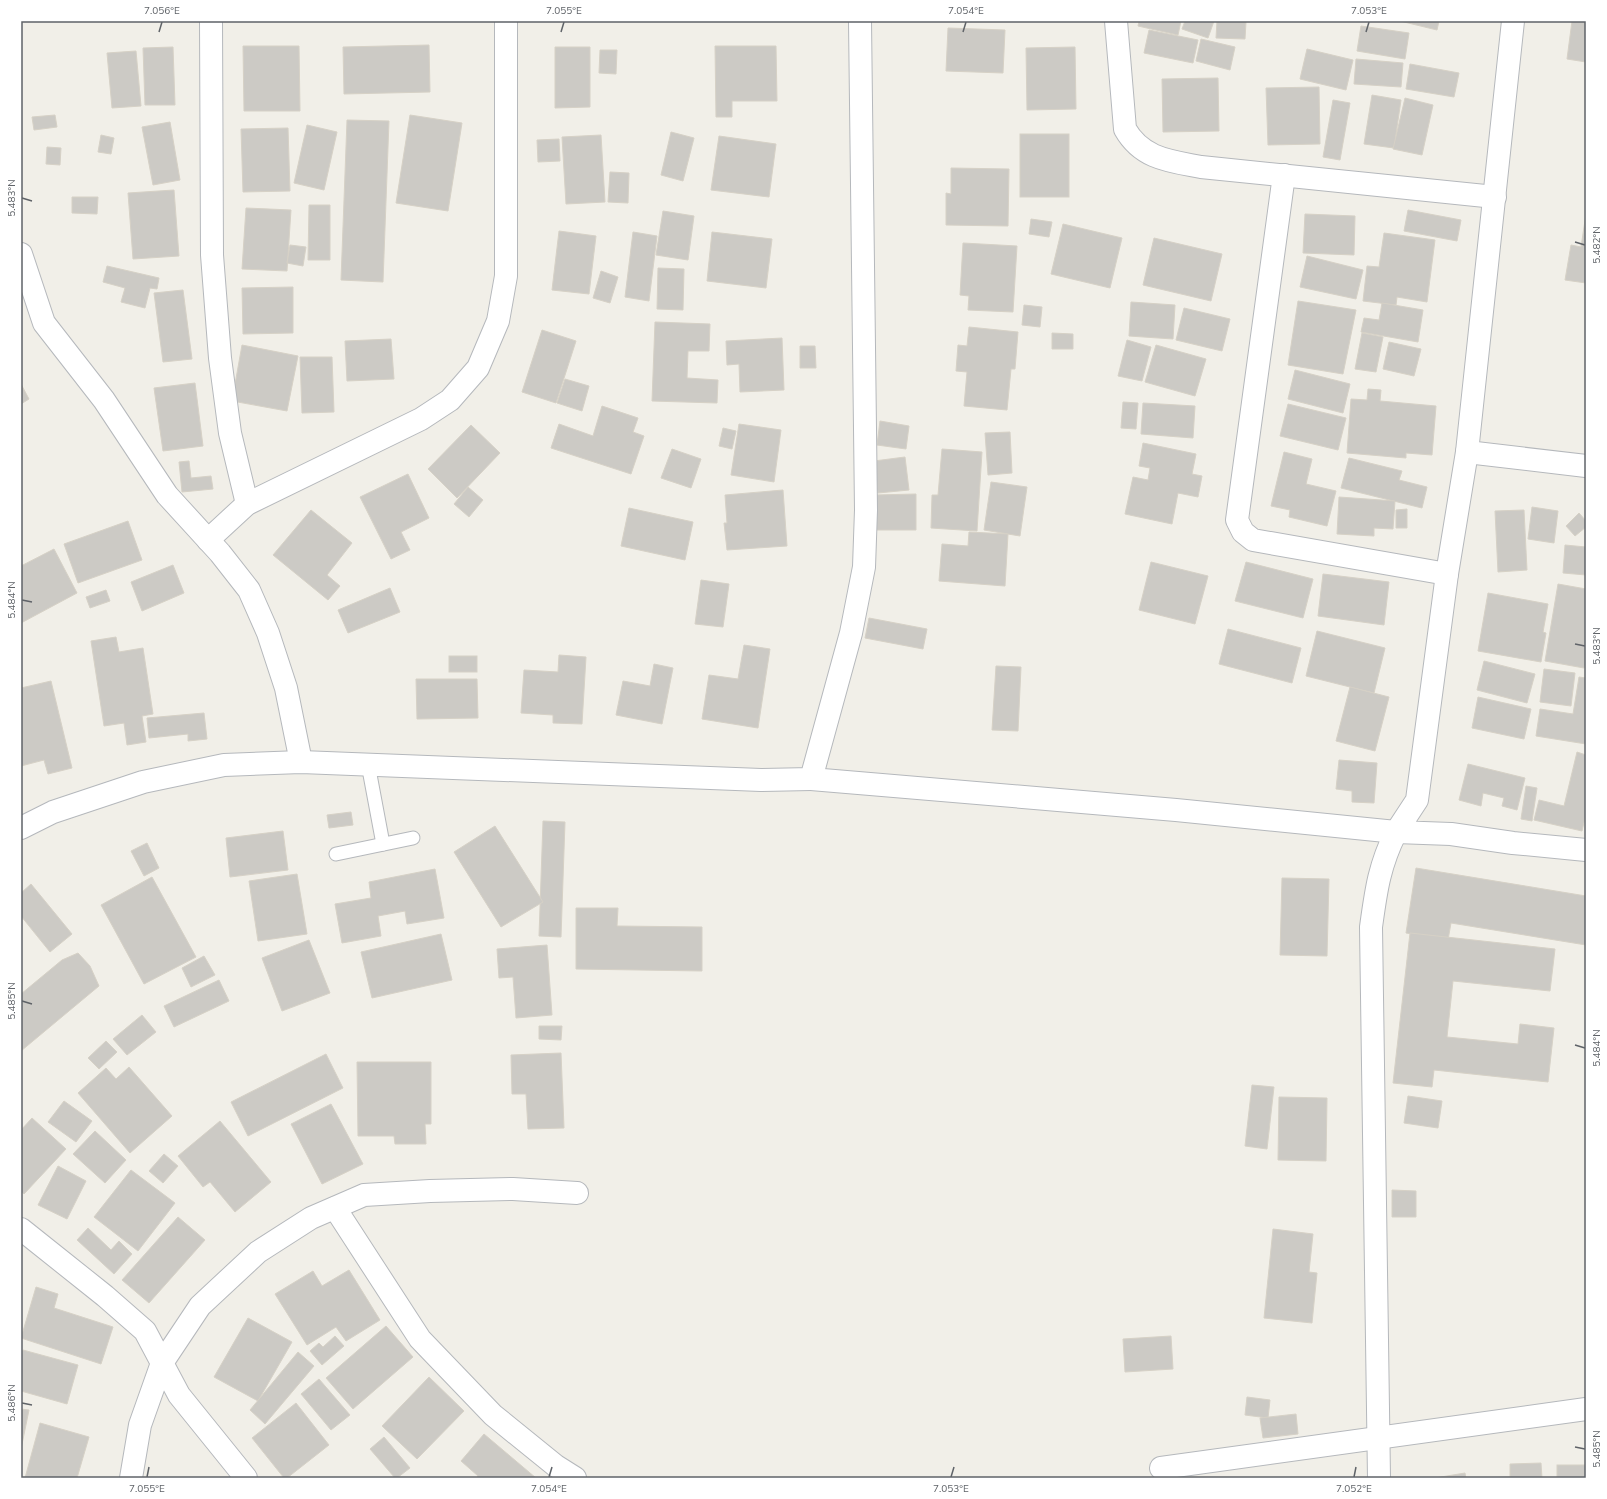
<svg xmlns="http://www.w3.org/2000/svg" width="1607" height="1499" font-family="'Nunito Sans',sans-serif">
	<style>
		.building { fill: #cccac5; stroke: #d6d1c6 }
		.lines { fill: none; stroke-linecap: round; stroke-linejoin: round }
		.service-casing { stroke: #b5b8bc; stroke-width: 15 }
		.minor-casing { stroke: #b5b8bc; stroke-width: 24 }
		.service { stroke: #fff; stroke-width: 13 }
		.minor { stroke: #fff; stroke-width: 22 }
		.ticks { fill: none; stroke: #5f6368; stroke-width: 1.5 }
		.neatline { fill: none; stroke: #5f6368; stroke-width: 1.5 }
		.ticks-label { font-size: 10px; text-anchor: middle; fill: #5f6368 }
	</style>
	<rect width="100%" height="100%" fill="#f1efe8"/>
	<g class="building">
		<path d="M1139 21H1181L1178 35 1138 26Z"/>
		<path d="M1185 21H1214L1208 38 1182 29Z"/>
		<path d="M1217 21 1246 22 1245 39 1216 38Z"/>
		<path d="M1400 21H1439L1437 30Z"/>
		<path d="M1572 21H1586V62L1567 59Z"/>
		<path d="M1361 26 1409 33 1405 59 1357 51Z"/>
		<path d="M948 28 1005 30 1003 73 946 71Z"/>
		<path d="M1149 30 1198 40 1193 63 1144 53Z"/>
		<path d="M1201 39 1235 47 1230 70 1196 61Z"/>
		<path d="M429 45 430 92 344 94 343 47Z"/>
		<path d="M243 46H299L300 111H244Z"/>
		<path d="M715 46H776L777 101H732V117H716Z"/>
		<path d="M173 47 175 105H145L143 48Z"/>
		<path d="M555 47H590V107L555 108Z"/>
		<path d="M1075 47 1076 109 1027 110 1026 48Z"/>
		<path d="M1307 49 1353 60 1346 90 1300 79Z"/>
		<path d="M600 50H617L616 74 599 73Z"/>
		<path d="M136 51 141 106 112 108 107 53Z"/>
		<path d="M1356 59 1403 63 1401 87 1354 84Z"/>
		<path d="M1410 64 1459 73 1454 97 1406 89Z"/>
		<path d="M1218 78 1219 131 1163 132 1162 79Z"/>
		<path d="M1319 87 1320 144 1268 145 1266 88Z"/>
		<path d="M1372 95 1401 100 1394 148 1364 144Z"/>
		<path d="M1405 98 1433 105 1422 155 1393 149Z"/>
		<path d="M1333 100 1350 103 1340 160 1323 157Z"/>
		<path d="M55 115 57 127 34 130 32 117Z"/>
		<path d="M410 115 462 123 448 211 396 203Z"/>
		<path d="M347 120 389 121 383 282 341 280Z"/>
		<path d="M170 122 180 180 153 185 142 127Z"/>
		<path d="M307 125 337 132 324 190 294 183Z"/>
		<path d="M288 128 290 191 243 192 241 129Z"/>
		<path d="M671 132 694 138 683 181 661 175Z"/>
		<rect x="1020" y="134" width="49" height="63"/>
		<path d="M101 135 114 138 111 154 98 152Z"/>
		<path d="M601 135 605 202 566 204 562 137Z"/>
		<path d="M719 136 776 144 769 197 711 190Z"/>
		<path d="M559 139 560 161 538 162 537 140Z"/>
		<path d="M47 147 61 148 60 165 46 164Z"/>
		<path d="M951 168 1009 169 1008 226 946 225V193L951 194Z"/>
		<path d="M610 172 629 173 628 203 608 202Z"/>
		<path d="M174 190 179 256 133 259 128 193Z"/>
		<path d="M72 197H98L97 214 72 213Z"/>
		<path d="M309 205H330V260H308Z"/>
		<path d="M246 208 291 210 287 271 242 269Z"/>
		<path d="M1408 210 1461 220 1457 241 1404 231Z"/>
		<path d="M663 211 694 216 688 260 656 255Z"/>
		<path d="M1305 214 1355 216 1354 255 1303 253Z"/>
		<path d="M1586 214V283L1565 280 1571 245 1581 247Z"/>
		<path d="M1031 219 1052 222 1049 237 1029 234Z"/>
		<path d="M1063 224 1122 238 1110 288 1051 274Z"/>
		<path d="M559 231 596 236 589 294 552 290Z"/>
		<path d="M633 232 657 236 649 301 625 297Z"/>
		<path d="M712 232 772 239 766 288 707 281Z"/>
		<path d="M1384 233 1435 240 1427 302 1397 297 1396 305 1363 301 1367 266 1379 267Z"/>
		<path d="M1154 238 1222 254 1211 301 1143 285Z"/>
		<path d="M963 243 1017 246 1013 312 968 310 969 296 960 295Z"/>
		<path d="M290 245 306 247 303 266 287 263Z"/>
		<path d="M1307 256 1363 270 1356 299 1300 287Z"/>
		<path d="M107 266 159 278 157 289 150 288 145 308 121 302 125 288 103 282Z"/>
		<path d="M658 268 684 269 683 310 657 309Z"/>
		<path d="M601 271 618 277 610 303 593 298Z"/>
		<path d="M293 287V333L243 334 242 288Z"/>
		<path d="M183 290 192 359 163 362 154 293Z"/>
		<path d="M1298 301 1356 310 1343 374 1288 365Z"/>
		<path d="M1131 302 1175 305 1173 339 1129 336Z"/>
		<path d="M1382 303 1423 310 1418 342 1361 332 1364 318 1379 320Z"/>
		<path d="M1024 305 1042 307 1040 327 1022 325Z"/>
		<path d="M1184 308 1230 319 1222 351 1176 340Z"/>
		<path d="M655 322 710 324 709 351H688L687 378 718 380 717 403 652 401Z"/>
		<path d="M969 327 1018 332 1015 369H1011L1007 410 964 406 967 372 956 371 958 345 967 346Z"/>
		<path d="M542 330 576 341 556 403 522 392Z"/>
		<path d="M1052 333 1073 334V349H1052Z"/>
		<path d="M1362 333 1383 337 1376 372 1355 369Z"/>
		<path d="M782 338 784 390 740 392 739 364 727 365 726 341Z"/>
		<path d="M391 339 394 379 347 381 345 341Z"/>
		<path d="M1127 340 1151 347 1142 381 1118 376Z"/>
		<path d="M1389 342 1421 349 1414 376 1383 369Z"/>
		<path d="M242 345 298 356 287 411 232 401Z"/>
		<path d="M1156 345 1206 359 1195 396 1145 382Z"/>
		<path d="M800 346H815L816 368H800Z"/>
		<path d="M300 357H332L334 412 302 413Z"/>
		<path d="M1295 370 1350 384 1343 413 1288 399Z"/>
		<path d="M565 379 589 386 582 411 557 403Z"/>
		<path d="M195 383 203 446 163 451 154 388Z"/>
		<path d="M21 384 29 399 21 404Z"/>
		<path d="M1368 389 1381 390 1380 401 1436 406 1432 455 1406 453V458L1347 453 1351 399 1367 400Z"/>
		<path d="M1123 402 1138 403 1136 429 1121 428Z"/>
		<path d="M1143 403 1195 406 1193 438 1141 434Z"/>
		<path d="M1288 404 1346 418 1338 450 1280 436Z"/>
		<path d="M602 406 638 418 633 432 644 436 631 474 551 448 559 424 593 436Z"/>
		<path d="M880 421 909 426 906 449 877 445Z"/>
		<path d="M739 424 781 430 774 482 731 475Z"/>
		<path d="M471 425 500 453 457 498 428 469Z"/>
		<path d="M723 428 736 431 732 449 719 446Z"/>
		<path d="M1010 432 1012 473 988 475 985 433Z"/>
		<path d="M1143 443 1196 454 1192 474 1202 476 1198 497 1178 493 1172 524 1125 514 1133 477 1148 480 1150 468 1139 466Z"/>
		<path d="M672 449 701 459 691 488 661 478Z"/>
		<path d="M942 449 982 452 977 531 931 528 932 495H938Z"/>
		<path d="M1284 452 1312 459 1306 484 1336 491 1327 526 1289 517 1290 510 1271 506Z"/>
		<path d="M905 457 909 490 878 493 874 461Z"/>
		<path d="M1349 458 1402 471 1399 480 1427 487 1422 508 1341 488Z"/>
		<path d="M189 461 191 478 211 476 213 489 182 492 179 462Z"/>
		<path d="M408 474 429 518 401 532 410 550 391 559 360 497Z"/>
		<path d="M991 482 1027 487 1020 536 984 530Z"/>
		<path d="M468 487 483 500 469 517 454 504Z"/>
		<path d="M783 490 787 546 727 550 724 523H727L725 495Z"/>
		<path d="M916 494V530H876L875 495Z"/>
		<path d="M1339 497 1395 501 1393 529 1374 528V536L1337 534Z"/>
		<path d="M1532 507 1558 511 1554 543 1528 539Z"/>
		<path d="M629 508 693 522 685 560 621 546Z"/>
		<path d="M1407 509V528H1396V510Z"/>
		<path d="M311 510 352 543 327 575 340 586 328 600 273 555Z"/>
		<path d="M1524 510 1527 570 1498 572 1495 511Z"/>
		<path d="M1579 513 1586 521V527L1575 536 1566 526Z"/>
		<path d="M128 521 142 560 78 583 64 544Z"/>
		<path d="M969 532 1008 534 1005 586 939 581 942 544 968 546Z"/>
		<path d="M1565 545 1586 547V575L1563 573Z"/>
		<path d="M54 549 77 593 21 623V566Z"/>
		<path d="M1151 562 1208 576 1195 624 1139 610Z"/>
		<path d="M1246 562 1313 579 1303 618 1235 601Z"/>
		<path d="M173 565 184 593 142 611 131 582Z"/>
		<path d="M1323 574 1389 582 1384 625 1318 616Z"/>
		<path d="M701 580 729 584 723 627 695 624Z"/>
		<path d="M1558 584 1586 589V663L1584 668 1545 661Z"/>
		<path d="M390 588 400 612 348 633 338 610Z"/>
		<path d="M106 590 110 601 90 608 86 597Z"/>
		<path d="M1488 593 1548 604 1543 632 1546 633 1541 662 1478 651Z"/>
		<path d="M869 618 927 629 923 649 865 638Z"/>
		<path d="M1228 629 1301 648 1292 683 1219 664Z"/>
		<path d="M1317 631 1385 648 1374 693 1306 676Z"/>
		<path d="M116 637 119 652 143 648 153 714 142 716 146 742 127 745 124 723 104 726 91 641Z"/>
		<path d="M744 645 770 649 758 728 702 719 709 675 738 679Z"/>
		<path d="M559 655 586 657 582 724 553 723V715L521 713 524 670 558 672Z"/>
		<rect x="449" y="656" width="28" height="16"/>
		<path d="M1484 661 1535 674 1527 703 1477 690Z"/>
		<path d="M654 664 673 668 662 724 616 715 623 681 650 686Z"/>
		<path d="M996 666 1021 667 1018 731 992 730Z"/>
		<path d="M1544 669 1575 673 1571 706 1540 702Z"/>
		<path d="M1579 677 1586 678V744L1536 736 1540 709 1573 714Z"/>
		<path d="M416 679H477L478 718 417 719Z"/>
		<path d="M51 681 72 768 48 774 44 760 21 766V688Z"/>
		<path d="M1350 687 1389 697 1375 751 1336 741Z"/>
		<path d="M1478 697 1531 709 1524 739 1472 728Z"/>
		<path d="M204 713 207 739 188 741V734L149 738 147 718Z"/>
		<path d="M1577 752 1586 755V814L1582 831 1534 820 1539 800 1564 806Z"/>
		<path d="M1339 760 1377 763 1374 803 1352 802V791L1336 789Z"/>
		<path d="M1468 764 1525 778 1517 810 1502 806 1504 798 1483 793 1481 806 1459 800Z"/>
		<path d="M1526 786 1537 788 1532 821 1521 819Z"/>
		<path d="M351 812 353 825 329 828 327 815Z"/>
		<path d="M543 821 565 822 561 937 539 936Z"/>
		<path d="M495 826 543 902 501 927 454 852Z"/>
		<path d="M283 831 288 870 230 877 226 838Z"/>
		<path d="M147 843 159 868 144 876 131 851Z"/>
		<path d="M1416 868 1586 896V945L1451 923 1448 940 1406 933Z"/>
		<path d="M435 869 444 918 407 924 405 911 378 916 381 936 342 943 335 904 371 898 369 882Z"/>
		<path d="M297 874 307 934 258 941 249 881Z"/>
		<path d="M152 877 196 957 144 984 101 905Z"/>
		<path d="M1282 878 1329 879 1327 956 1280 955Z"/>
		<path d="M31 884 72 934 50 952 21 916V893Z"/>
		<path d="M576 908H618L617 926 702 927V971L576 969Z"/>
		<path d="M1410 933 1555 949 1550 991 1453 981 1447 1037 1518 1044 1520 1024 1554 1028 1548 1082 1434 1070 1432 1087 1393 1083Z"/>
		<path d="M441 934 452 980 372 998 361 952Z"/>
		<path d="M309 940 330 993 282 1011 262 958Z"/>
		<path d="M547 945 552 1015 516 1018 513 977 499 978 497 949Z"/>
		<path d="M78 953 90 966 99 986 21 1051V994L62 960Z"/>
		<path d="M204 956 215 975 191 987 182 968Z"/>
		<path d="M219 980 229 1001 174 1027 164 1006Z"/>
		<path d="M142 1015 156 1032 127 1055 113 1039Z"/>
		<path d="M539 1026H562L561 1040 539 1039Z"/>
		<path d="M106 1041 117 1052 99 1069 88 1058Z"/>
		<path d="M561 1053 564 1128 528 1129 526 1094H512L511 1055Z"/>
		<path d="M326 1054 343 1088 248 1136 231 1102Z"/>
		<path d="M357 1062H431V1124H425L426 1144H395L394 1136H358Z"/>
		<path d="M129 1067 172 1116 130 1153 78 1093 106 1068 116 1079Z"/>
		<path d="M1252 1085 1274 1087 1267 1149 1245 1146Z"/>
		<path d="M1408 1096 1442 1101 1438 1128 1404 1123Z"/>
		<path d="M1279 1097 1327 1098 1326 1161 1278 1160Z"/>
		<path d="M64 1101 92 1121 76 1142 48 1122Z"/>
		<path d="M331 1104 363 1164 322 1184 291 1124Z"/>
		<path d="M32 1118 66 1149 24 1194 21 1191V1130Z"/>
		<path d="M220 1121 271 1182 235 1212 210 1182 203 1187 178 1156Z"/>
		<path d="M95 1131 126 1160 105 1183 73 1154Z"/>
		<path d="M164 1154 178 1166 163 1183 149 1171Z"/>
		<path d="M58 1166 86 1181 67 1219 38 1205Z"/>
		<path d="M131 1170 175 1203 138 1251 94 1217Z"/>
		<path d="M1392 1190 1416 1191V1217H1392Z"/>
		<path d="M178 1217 205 1240 149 1303 122 1280Z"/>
		<path d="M88 1228 111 1250 119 1241 132 1254 114 1274 77 1240Z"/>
		<path d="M1273 1229 1313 1234 1309 1272 1317 1273 1312 1323 1264 1318Z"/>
		<path d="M349 1270 380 1320 346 1341 336 1327 307 1345 275 1294 313 1271 322 1286Z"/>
		<path d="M36 1287 58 1294 54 1308 113 1327 101 1364 21 1338Z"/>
		<path d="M248 1318 292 1342 258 1401 214 1377Z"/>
		<path d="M386 1326 413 1357 353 1409 326 1378Z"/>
		<path d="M335 1336 344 1346 322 1365 310 1351 319 1343 323 1347Z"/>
		<path d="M1171 1336 1173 1369 1125 1372 1123 1339Z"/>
		<path d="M23 1350 78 1365 67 1404 21 1391V1357Z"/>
		<path d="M298 1352 314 1366 265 1424 250 1410Z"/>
		<path d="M429 1377 464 1411 417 1459 382 1426Z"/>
		<path d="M319 1379 350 1415 331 1430 301 1394Z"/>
		<path d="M1247 1397 1270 1400 1268 1418 1245 1415Z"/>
		<path d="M296 1403 329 1445 287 1478H284L252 1438Z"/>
		<path d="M21 1409 29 1410 21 1449Z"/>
		<path d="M1296 1414 1298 1434 1263 1438 1260 1418Z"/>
		<path d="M40 1423 89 1437 77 1478H25Z"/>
		<path d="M484 1434 536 1478H476L478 1476 461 1461Z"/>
		<path d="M384 1437 410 1468 397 1478H395L370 1449Z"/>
		<path d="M1541 1463 1542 1478H1481L1510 1477V1464Z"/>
		<rect x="1557" y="1465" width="29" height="13"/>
		<path d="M1465 1473 1466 1478H1435Z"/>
	</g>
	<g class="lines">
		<g class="service-casing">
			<g id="service">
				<path d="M368 764 383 844"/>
				<path d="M336 854 413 838"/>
			</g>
		</g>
		<g class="minor-casing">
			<g id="minor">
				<path d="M211 21 212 255 220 358 230 433 247 504"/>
				<path d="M1116 21 1125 129C1142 159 1170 161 1201 167L1495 197"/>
				<path d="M1513 21 1467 452 1447 574 1417 800 1396 832 1451 834 1513 843 1586 850"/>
				<path d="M1284 175 1237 520 1243 532 1253 540 1447 574"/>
				<path d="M21 254 44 323 104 400 167 495 220 553 249 590 268 633 286 688 301 762"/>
				<path d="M1467 452 1586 466"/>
				<path d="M208 540 247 504 421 419 450 400 478 368 498 321 506 276V21"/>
				<path d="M811 779 1176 810 1396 832C1379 866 1376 891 1371 927L1379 1478"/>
				<path d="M21 828 53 812 143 782 224 765 301 762 761 780 811 779 851 633 864 567 866 510 860 21"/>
				<path d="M335 1208 420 1339 493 1415 556 1466 575 1478"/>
				<path d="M21 1229 105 1296 145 1331 179 1395 246 1478"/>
				<path d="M1161 1468 1586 1409"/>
				<path d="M131 1478 140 1425 162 1363 200 1306 258 1252 311 1218 364 1195 430 1191 513 1189 577 1193"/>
			</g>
		</g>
		<use href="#service" class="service"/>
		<use href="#minor" class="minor"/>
	</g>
	<path class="ticks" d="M159 32 162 22M561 32 564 22M963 32 966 22M1366 32 1369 22M22 198 32 201M1575 242 1585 245M22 600 32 602M1575 644 1585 646M22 1001 32 1004M1575 1045 1585 1048M22 1403 32 1405M1575 1447 1585 1449M147 1477 149 1467M549 1477 552 1467M951 1477 954 1467M1354 1477 1356 1467"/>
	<rect width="1607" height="1499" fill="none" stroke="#ffffff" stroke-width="44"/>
	<rect x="22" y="22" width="1563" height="1455" class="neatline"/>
	<g class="ticks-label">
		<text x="162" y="14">7.056°E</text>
		<text x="564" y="14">7.055°E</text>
		<text x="966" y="14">7.054°E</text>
		<text x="1369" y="14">7.053°E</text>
		<text transform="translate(11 198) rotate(-90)" y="4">5.483°N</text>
		<text transform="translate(1596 245) rotate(-90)" y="4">5.482°N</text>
		<text transform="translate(11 600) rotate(-90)" y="4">5.484°N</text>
		<text transform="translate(1596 646) rotate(-90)" y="4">5.483°N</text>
		<text transform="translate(11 1001) rotate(-90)" y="4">5.485°N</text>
		<text transform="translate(1596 1048) rotate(-90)" y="4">5.484°N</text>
		<text transform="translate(11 1403) rotate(-90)" y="4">5.486°N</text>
		<text transform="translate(1596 1449) rotate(-90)" y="4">5.485°N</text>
		<text x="147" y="1492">7.055°E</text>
		<text x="549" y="1492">7.054°E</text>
		<text x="951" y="1492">7.053°E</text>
		<text x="1354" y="1492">7.052°E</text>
	</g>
</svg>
